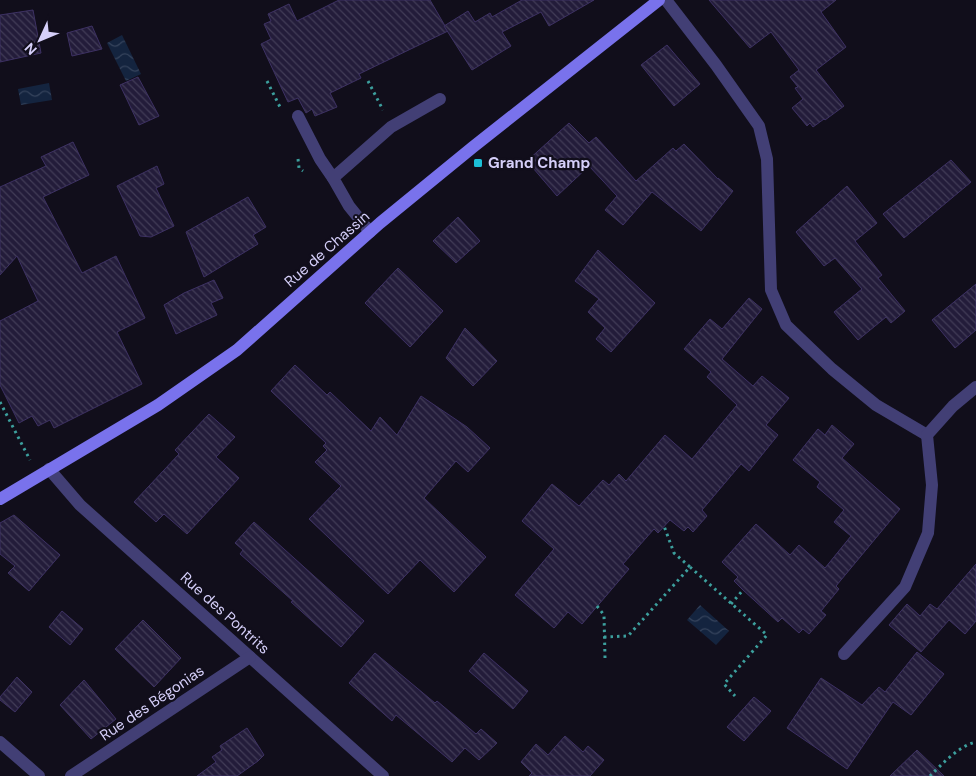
<svg xmlns="http://www.w3.org/2000/svg" width="976" height="776" font-family="'DM Sans',sans-serif">
	<style>
		.water { fill: url(#water-waves) }
		.building { fill: url(#building-back-hatch); stroke: #3d3163 }
		.lines { fill: none; stroke-linecap: round; stroke-linejoin: round }
		.path { stroke: #3c9f9d; stroke-width: 3; stroke-dasharray: 2.5 4; stroke-linecap: butt }
		.service { stroke: #423f75; stroke-width: 12 }
		.minor { stroke: #423f75; stroke-width: 12 }
		.secondary { stroke: #7972ec; stroke-width: 12 }
		.poi-dot { fill: #1cbfd7; stroke: #110e1b; stroke-width: 2 }
		.labels { text-anchor: middle; dominant-baseline: central; stroke-width: 4.5; stroke-linejoin: round; paint-order: stroke }
		.poi-label { font-size: 15px; font-weight: bold; fill: #d5cff9; stroke: #110e1b; text-anchor: start }
		.street-label { font-size: 15px; fill: #d5cff9; stroke: #110e1b }
	</style>
	<defs>
		<pattern id="water-waves" width="16" height="10" patternUnits="userSpaceOnUse" patternTransform="scale(1.25)"><rect width="16" height="10" fill="#14243f"/><path d="M0 5q4-4 8 0t8 0" fill="none" stroke="#35435c"/></pattern>
		<pattern id="building-back-hatch" width="6" height="6" patternUnits="userSpaceOnUse" patternTransform="scale(1.25)"><rect width="6" height="6" fill="#231c3a"/><path d="M-1 5l2 2M0 0l6 6M5-1l2 2" fill="none" stroke="#423c57"/></pattern>
	</defs>
	<rect width="100%" height="100%" fill="#110e1b"/>
	<g class="water">
		<path d="M122 35 141 74 126 81 107 43Z"/>
		<path d="M49 83 52 100 21 105 18 89Z"/>
		<path d="M700 605 729 631 716 645 687 620Z"/>
	</g>
	<g class="building">
		<path d="M339 0H430L448 31 359 74 361 78 330 93 337 107 315 116 312 109 306 113 298 98 288 102 261 44 271 39 264 24 271 21 268 14 289 4 297 21Z"/>
		<path d="M522 0H594L549 26 541 12 502 32 511 46 472 70 444 26 468 11 475 22 490 13 492 17Z"/>
		<path d="M709 0H836L821 12 846 47 816 70 844 106 825 120 824 119 813 127 810 123 807 126 792 108 803 99 795 88 798 87 790 77 799 70 771 32 750 48Z"/>
		<path d="M33 10 41 53 0 62V15Z"/>
		<path d="M92 26 102 49 72 56 67 33Z"/>
		<path d="M667 45 700 84 674 106 641 65Z"/>
		<path d="M138 77 159 116 139 125 120 85Z"/>
		<path d="M569 123 589 143 596 137 636 181 673 148 676 151 684 144 718 179V178L733 191 701 231 652 192 623 225 605 210 617 196 589 166 557 196 527 161Z"/>
		<path d="M73 142 89 175 43 197 82 273 116 256 145 318 117 332 142 384 54 428 50 420 38 426 32 416 19 423 0 385V321L38 301 17 256 0 275V187L46 166 41 157Z"/>
		<path d="M951 160 971 182 904 238 883 214Z"/>
		<path d="M157 166 164 184 156 188 174 226 151 237 140 236 117 186Z"/>
		<path d="M847 186 877 223 855 241 882 275 878 278 905 311 891 323 886 317 858 340 834 312 862 289 835 258 824 266 796 232Z"/>
		<path d="M248 197 266 227 253 235 258 244 204 277 186 232Z"/>
		<path d="M458 217 480 241 456 263 433 241Z"/>
		<path d="M598 250 655 303 611 352 596 339 605 328 588 312 599 299 575 281Z"/>
		<path d="M398 268 443 311 410 347 365 303Z"/>
		<path d="M214 280 223 298 211 303 217 315 176 334 164 305 184 293Z"/>
		<path d="M976 284V330L955 348 932 320Z"/>
		<path d="M749 298 762 309 722 359 753 386 762 376 789 398 766 425 778 435 749 471 741 464 702 510 707 516 693 532 688 527 684 531 670 520 658 533 654 529 623 564 629 569 582 624 568 612 554 628 515 595 554 549 522 521 552 484 579 506 603 480 609 485 619 474 626 481 665 435 692 459 737 405 707 377 711 372 684 349 710 319 722 329Z"/>
		<path d="M465 328 497 361 473 386 446 358Z"/>
		<path d="M295 365 327 395 330 392 371 431 380 417 397 435 421 396 467 427 490 448 468 472 456 461 424 498 486 557 454 592 420 560 388 594 309 519 341 486 315 462 327 450 323 446 326 443 271 391Z"/>
		<path d="M209 414 235 437 216 457 239 478 187 534 164 514 156 522 134 502 179 454 175 450Z"/>
		<path d="M832 425 854 444 842 458 900 509 836 586 839 589 821 611 826 615 809 634 803 629 799 633 782 618 778 622 743 590 734 581 738 577 722 562 756 524 790 555 799 545 825 568 851 536 834 522 844 510 817 487 820 482 793 460 818 429 825 435Z"/>
		<path d="M14 515 60 555 29 591 8 573 15 566 0 554V523Z"/>
		<path d="M254 522 364 621 341 647 291 602 293 601 240 554 243 550 235 543Z"/>
		<path d="M976 564V621L965 634 949 620 921 652 889 625 907 604 920 616 930 604 937 609Z"/>
		<path d="M62 611 83 629 70 645 49 627Z"/>
		<path d="M143 620 181 658 154 687 115 649Z"/>
		<path d="M917 652 944 674 911 715 893 702 847 769 787 728 821 678 862 705 879 687 885 692Z"/>
		<path d="M375 653 435 703 437 701 476 734 481 729 497 743 479 760 465 748 452 762 396 715 392 721 349 683Z"/>
		<path d="M484 653 528 691 513 709 469 671Z"/>
		<path d="M17 677 32 692 15 712 0 700V697Z"/>
		<path d="M84 680 116 719 91 739 60 705Z"/>
		<path d="M754 697 771 711 744 741 727 727Z"/>
		<path d="M247 728 264 755 258 761 237 776H197L216 762 212 757 222 750 220 746Z"/>
		<path d="M565 736 583 752 588 746 604 760 590 776H529L532 773 521 762 536 744 548 755Z"/>
		<path d="M917 750 944 776H890Z"/>
	</g>
	<g class="lines">
		<g class="path">
			<path d="M267 81 281 109"/>
			<path d="M368 81 383 110"/>
			<path d="M298 159 299 168 303 171"/>
			<path d="M0 402 30 460"/>
			<path d="M690 567 767 635 724 684 735 696"/>
			<path d="M731 604 743 590"/>
			<path d="M597 606 604 615 605 658"/>
			<path d="M604 637 628 636 690 567 674 553 664 526"/>
			<path d="M930 776C941 765 960 745 976 742"/>
		</g>
		<g class="service">
			<path d="M298 116 320 159 333 178"/>
			<path d="M370 232 349 206 333 178 391 127 440 99"/>
		</g>
		<g class="minor">
			<path d="M666 0 716 65 759 126 767 159 771 290 786 325 832 369 876 405 927 435"/>
			<path d="M49 469 80 505 383 776"/>
			<path d="M844 654 905 587 928 533 932 485 927 435 953 406 976 387"/>
			<path d="M0 742 39 776"/>
			<path d="M71 776 250 657"/>
		</g>
		<path class="secondary" d="M0 499 158 405 237 350 380 223 473 147 659 0"/>
	</g>
	<rect class="poi-dot" x="473" y="158" width="10" height="10" rx="2.5"/>
	<g class="labels">
		<g class="poi-label">
			<text x="488" y="163">Grand Champ</text>
		</g>
		<g class="street-label">
			<text transform="translate(327 249) rotate(-41)">Rue de Chassin</text>
			<text transform="translate(225 613) rotate(42)">Rue des Pontrits</text>
			<text transform="translate(152 703) rotate(-34)">Rue des Bégonias</text>
		</g>
	</g>
	<g transform="translate(40 40) rotate(226)" stroke="#110e1b" stroke-width="4" paint-order="stroke">
	<path d="M0-4L9 19L0 12L-9 19Z" fill="#d5cff9"/>
	<text y="-8" font-size="14" font-weight="bold" text-anchor="middle" fill="#d5cff9">N</text>
	</g>
</svg>
